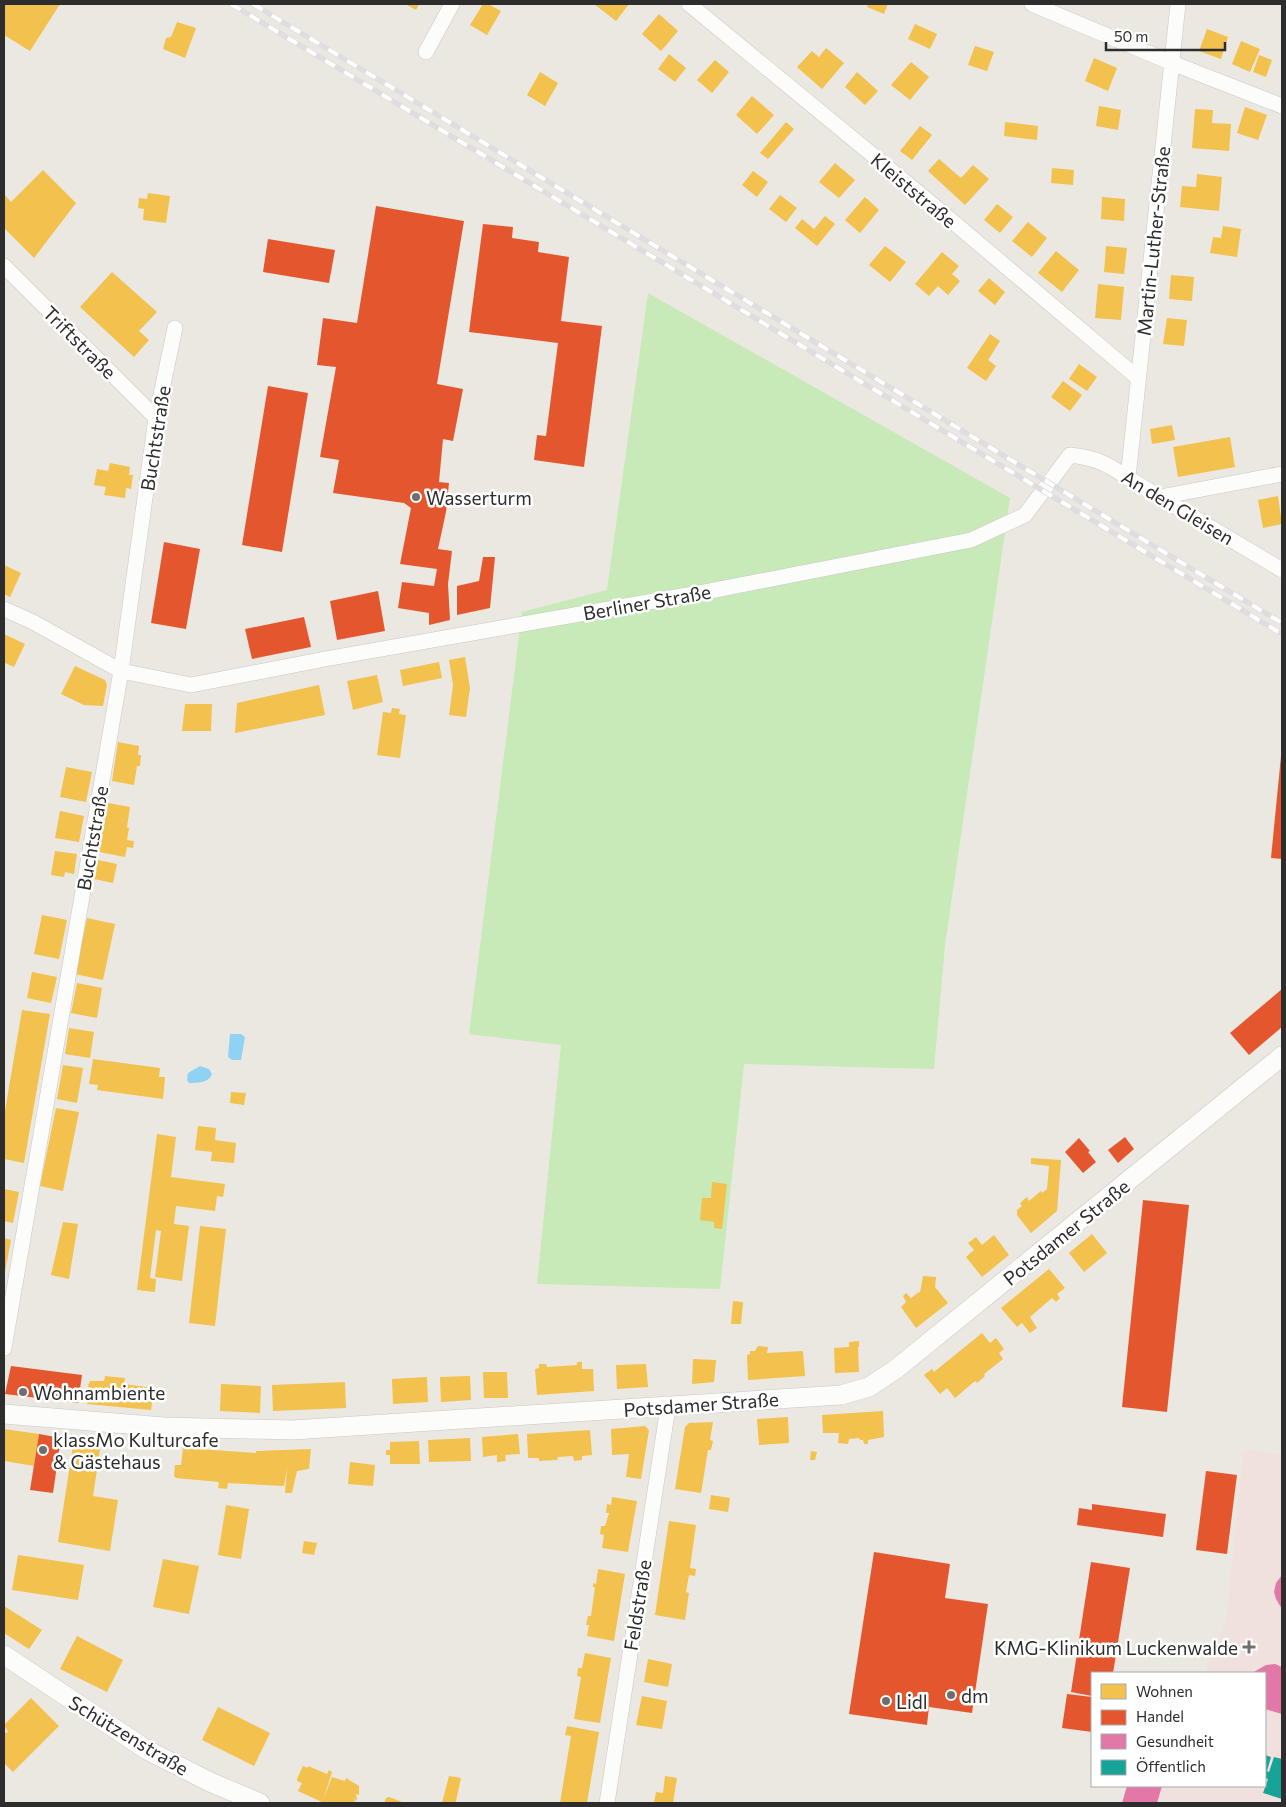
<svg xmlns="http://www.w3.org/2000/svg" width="1286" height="1807" font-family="Commissioner,sans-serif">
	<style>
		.medical { fill: #f1e1de }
		.green { fill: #c8e9b8 }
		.water { fill: #90d2f3 }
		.homes { fill: #f2c14e }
		.shops { fill: #e4572e }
		.health { fill: #e377a8 }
		.public { fill: #17a398 }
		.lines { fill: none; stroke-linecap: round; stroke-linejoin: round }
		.minor-casing { stroke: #c8c7c7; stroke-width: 16 }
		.tertiary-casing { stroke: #c8c7c7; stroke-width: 20 }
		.minor { stroke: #fcfcfb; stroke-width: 15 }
		.tertiary { stroke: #fcfcfb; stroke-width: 19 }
		.rail-casing { stroke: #dedee0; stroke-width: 5.5 }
		.rail { stroke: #fff; stroke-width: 4; stroke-dasharray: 11; stroke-linecap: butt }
		.poi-dot { fill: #706e6c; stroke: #fff; stroke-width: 2 }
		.labels { text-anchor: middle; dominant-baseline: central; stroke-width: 5; stroke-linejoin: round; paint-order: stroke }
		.street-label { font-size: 19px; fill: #2d2d2d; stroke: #fff }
		.poi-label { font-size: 19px; fill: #2d2d2d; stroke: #fff; text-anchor: start }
	</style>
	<rect width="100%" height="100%" fill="#ebe8e2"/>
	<path class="medical" d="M1244 1449 1282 1455V1803H1157L1162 1786H1265V1673H1205L1226 1621Z"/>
	<path class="green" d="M648 293 1010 498 945 945 934 1069 744 1064 720 1289 537 1284 561 1045 469 1034 522 612 607 590Z"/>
	<g class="water">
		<path d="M230 1034H241L245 1037 241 1060H232L228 1057Z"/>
		<path d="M200 1066 209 1069 212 1074C209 1083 197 1083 189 1083L187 1080 188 1073Z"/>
	</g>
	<g class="homes">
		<path d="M4 4H60L30 51 4 35Z"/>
		<path d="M405 4H419L416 10Z"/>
		<path d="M483 4H488L501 11 487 35 470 25Z"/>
		<path d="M594 4H629L616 21Z"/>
		<path d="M868 4H888L884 14 867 7Z"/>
		<path d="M659 14 678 31 661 51 642 34Z"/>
		<path d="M177 22 196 28 185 58 163 49 166 38 171 37Z"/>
		<path d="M915 24 937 34 930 49 908 39Z"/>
		<path d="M1207 29 1228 37 1221 59 1199 51Z"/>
		<path d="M1241 41 1260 49 1250 72 1232 64Z"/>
		<path d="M975 46 994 52 987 71 968 65Z"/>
		<path d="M826 48 844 63 822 89 797 67 812 51 819 57Z"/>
		<path d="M669 54 686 68 675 82 658 69Z"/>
		<path d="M1259 55 1272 60 1266 77 1253 72Z"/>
		<path d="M1094 58 1117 68 1108 91 1085 81Z"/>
		<path d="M715 60 729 72 712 93 697 80Z"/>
		<path d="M911 62 929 77 910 100 891 85Z"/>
		<path d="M540 72 558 83 545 106 527 95Z"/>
		<path d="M857 72 878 91 865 105 845 87Z"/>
		<path d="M752 96 774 115 757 134 736 115Z"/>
		<path d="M1099 106 1121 110 1118 130 1096 126Z"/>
		<path d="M1245 107 1267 115 1258 140 1237 133Z"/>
		<path d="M1195 109 1213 110 1212 123 1231 124 1229 151 1192 148Z"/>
		<path d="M786 122 794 129 768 159 760 153Z"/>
		<path d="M1005 122 1038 126 1037 140 1004 136Z"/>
		<path d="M920 126 932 135 912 160 900 151Z"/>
		<path d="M939 159 961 178 973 165 989 179 965 205 928 171Z"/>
		<path d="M835 163 855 180 839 198 819 182Z"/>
		<path d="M1052 168 1074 170 1073 185 1051 183Z"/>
		<path d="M43 170 76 203 34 258 4 228V194L11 202Z"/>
		<path d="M753 171 768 182 757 197 742 185Z"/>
		<path d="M1197 174 1222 177 1219 211 1180 207 1182 186 1196 187Z"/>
		<path d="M148 193 170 196 166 223 143 220 144 209 138 208 139 198 147 199Z"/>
		<path d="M780 195 797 208 786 222 769 209Z"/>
		<path d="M865 197 879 210 860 233 845 220Z"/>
		<path d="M1102 197 1125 199 1124 221 1101 219Z"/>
		<path d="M997 204 1013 217 1000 233 984 220Z"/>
		<path d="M825 216 835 224 817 246 795 228 802 219 814 229Z"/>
		<path d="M1028 222 1047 238 1032 257 1012 241Z"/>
		<path d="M1223 226 1241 229 1237 257 1210 253 1213 237 1221 238Z"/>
		<path d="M885 246 906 262 890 282 869 265Z"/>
		<path d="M1106 246 1127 248 1124 274 1104 272Z"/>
		<path d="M1056 251 1079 270 1062 292 1038 273Z"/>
		<path d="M942 252 959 266 952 274 960 281 948 295 938 286 929 296 915 284Z"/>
		<path d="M112 272 157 312 139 331 149 340 134 357 80 307Z"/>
		<path d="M1171 275 1194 277 1192 301 1169 299Z"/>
		<path d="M989 278 1005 292 995 305 978 291Z"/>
		<path d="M1098 284 1124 287 1121 320 1095 318Z"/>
		<path d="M1167 318 1187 320 1184 346 1163 344Z"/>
		<path d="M990 334 1000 341 988 360 996 366 986 381 967 368Z"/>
		<path d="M1079 364 1097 377 1087 391 1069 379Z"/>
		<path d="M1063 381 1082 395 1070 411 1051 397Z"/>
		<path d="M1172 425 1175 440 1152 444 1150 429Z"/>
		<path d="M1230 437 1235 467 1178 477 1173 447Z"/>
		<path d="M110 463 130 467 129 475H133L131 489 126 488 125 498 104 495 106 487 94 485 97 469 108 471Z"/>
		<path d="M1278 496 1282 524 1263 528 1258 500Z"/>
		<path d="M4 565 21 573 10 597 4 594Z"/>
		<path d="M4 634 25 644 14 667 5 663 4 667Z"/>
		<path d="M465 657 470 688 466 717 449 715 453 685 449 660Z"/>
		<path d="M439 662 442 678 403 686 400 670Z"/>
		<path d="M75 666 105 680 107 685 103 706 84 705 61 694Z"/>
		<path d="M377 675 383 702 353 710 347 681Z"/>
		<path d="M319 685 325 715 235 733 237 703Z"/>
		<path d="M185 704H212L211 731H182Z"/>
		<path d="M392 708 400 709 399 714 406 715 400 758 377 755 383 712 391 713Z"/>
		<path d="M118 742 139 746 138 755H141L140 766H137L134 785 112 781Z"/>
		<path d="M66 767 92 772 86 802 60 797Z"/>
		<path d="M108 803 130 807 127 827 129 828 127 840 134 841 133 848 127 847 125 857 99 852Z"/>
		<path d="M60 811 84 816 79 842 55 838Z"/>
		<path d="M55 851 77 854 74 874 65 872 64 877 51 875Z"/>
		<path d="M98 860 117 864 113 883 94 879Z"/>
		<path d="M42 915 67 920 59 959 34 954Z"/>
		<path d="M87 918 115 924 103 980 75 974Z"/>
		<path d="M32 972 57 977 51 1003 27 998Z"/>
		<path d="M77 983 102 988 97 1018 71 1013Z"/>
		<path d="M22 1010 50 1014 24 1163 4 1159V1117Z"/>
		<path d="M69 1028 94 1032 90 1058 65 1054Z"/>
		<path d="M93 1059 160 1068 159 1077H165L163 1099 97 1090 98 1085 89 1084Z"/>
		<path d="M63 1065 83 1068 77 1103 57 1099Z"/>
		<path d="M231 1092 246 1093 244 1105 230 1103Z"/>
		<path d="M56 1108 79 1112 63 1191 40 1186Z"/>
		<path d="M198 1126 216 1128 215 1140 236 1143 234 1163 211 1161 212 1152 195 1150Z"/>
		<path d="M157 1134 176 1137 171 1177 225 1184 223 1197 217 1196 215 1211 176 1206 174 1224 189 1226 182 1281 155 1277 161 1231 156 1230 150 1278 156 1279 155 1292 137 1290Z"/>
		<path d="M1031 1158 1061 1160 1057 1211 1031 1233 1017 1215V1210L1022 1206 1020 1203 1027 1197 1029 1201 1041 1191 1042 1193 1047 1189 1049 1166 1031 1164Z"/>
		<path d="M712 1182 727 1184 722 1229 714 1228V1222L700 1220 702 1198H711Z"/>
		<path d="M4 1189 19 1192 13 1223 4 1221Z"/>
		<path d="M63 1222 78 1224 69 1279 51 1275Z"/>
		<path d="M200 1226 226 1229 215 1326 189 1323Z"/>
		<path d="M1092 1234 1107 1253 1084 1272 1069 1253Z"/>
		<path d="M994 1235 1009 1255 982 1277 966 1257 974 1250 968 1243 976 1237 982 1245Z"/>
		<path d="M4 1238 11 1240 5 1272H4Z"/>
		<path d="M1049 1269 1065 1288 1057 1294 1060 1298 1056 1302 1052 1298 1030 1317 1037 1328 1030 1333 1022 1323 1017 1327 1001 1308Z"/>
		<path d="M923 1276 936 1277 935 1287 948 1303 916 1328 901 1307 906 1302 903 1296 906 1293 911 1298 919 1292 920 1293Z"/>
		<path d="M733 1301 743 1302 741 1324H731Z"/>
		<path d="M982 1333 990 1343 996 1338 1004 1349 999 1353 1003 1359 984 1374 985 1376 977 1383 975 1381 955 1398 947 1388 940 1394 924 1375 932 1369 934 1372Z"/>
		<path d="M859 1341V1347H858L859 1372 835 1373 834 1348 849 1347V1342Z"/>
		<path d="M758 1346 768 1347 767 1353 803 1351 805 1376 748 1380 747 1355 750 1354V1351H755Z"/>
		<path d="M693 1359 716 1360 714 1382 692 1384Z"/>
		<path d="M577 1362H582V1369H593L594 1391 537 1395 535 1369 539 1368V1364H546L547 1367 577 1365Z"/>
		<path d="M646 1364 648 1387 617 1389 616 1365Z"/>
		<path d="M483 1372H507L508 1398H484Z"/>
		<path d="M105 1376 125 1378 124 1384 154 1388 151 1410 87 1404 88 1386 90 1381H104Z"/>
		<path d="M470 1376 471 1400 441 1402 440 1377Z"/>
		<path d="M427 1377 428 1402 393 1404 392 1379Z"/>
		<path d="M345 1382 346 1408 273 1411 272 1385Z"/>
		<path d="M221 1384 261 1386 260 1413 220 1411Z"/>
		<path d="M883 1411 884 1437 868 1440V1444H864L863 1440H860L859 1438 849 1439 848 1444 838 1443 839 1433H823L822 1415Z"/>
		<path d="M788 1417 789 1443 759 1445 757 1419Z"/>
		<path d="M713 1422 710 1440 713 1441 711 1450H708L701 1493 675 1489 685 1427 689 1423Z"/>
		<path d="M645 1426 649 1430 641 1479 626 1477 629 1454 612 1455 611 1429Z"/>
		<path d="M4 1429 39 1434 34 1466 4 1461Z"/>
		<path d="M590 1430 592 1455 582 1456V1460L574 1461 573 1456 558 1457 557 1460 539 1461V1458H528L527 1434Z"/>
		<path d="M518 1434 520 1454 505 1455 506 1461 497 1462V1455L483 1457 482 1437Z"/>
		<path d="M470 1438 471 1461 429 1462 428 1440Z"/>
		<path d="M74 1439 101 1443 93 1496 118 1500 110 1551 58 1542Z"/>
		<path d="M419 1441 420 1464H390V1455H386V1450H390V1442Z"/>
		<path d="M183 1448 256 1453V1451L311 1449 309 1469 297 1471 292 1493H285L287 1467 284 1486 228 1483 227 1489 218 1488 219 1482 176 1478 174 1476 175 1465H181Z"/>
		<path d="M811 1451 817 1452 815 1460H810Z"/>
		<path d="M350 1462 375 1465 373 1486 348 1484Z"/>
		<path d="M711 1495 730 1498 728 1512 709 1509Z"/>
		<path d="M612 1497 637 1501 628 1552 602 1548 604 1535 600 1534 601 1526H605L609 1513H606L607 1504 611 1505Z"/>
		<path d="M226 1505 249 1509 241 1559 218 1555Z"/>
		<path d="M669 1521 696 1525 690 1568 696 1569 695 1576 689 1575 686 1592 689 1593 685 1620 655 1615Z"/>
		<path d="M304 1541 317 1543 314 1555 302 1553Z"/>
		<path d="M18 1555 84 1565 78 1600 12 1590Z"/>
		<path d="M163 1559 199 1566 189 1614 153 1607Z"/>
		<path d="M598 1569 625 1574 614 1641 587 1636 589 1625H586L588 1616H591L595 1587H593V1583L596 1584Z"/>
		<path d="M4 1606 42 1630 29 1649 4 1633Z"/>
		<path d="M77 1636 123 1660 107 1692 60 1669Z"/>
		<path d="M585 1653 611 1658 600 1723 574 1719 581 1677 577 1676 578 1668H582Z"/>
		<path d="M648 1659 672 1664 668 1687 644 1682Z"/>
		<path d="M642 1696 667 1701 662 1729 636 1725Z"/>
		<path d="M31 1698 59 1726 13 1772 4 1763V1731L6 1733 8 1732 4 1725Z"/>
		<path d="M218 1707 270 1733 254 1766 202 1740Z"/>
		<path d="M567 1726 599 1732 587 1803H560L571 1736 565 1735Z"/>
		<path d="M303 1766 308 1768V1766L327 1774 329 1770 332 1772 323 1800 332 1777 345 1781 346 1778 359 1786V1795L356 1794 357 1799 356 1802 355 1798 354 1803H324L298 1791 302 1783 297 1781V1779Z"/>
		<path d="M449 1776 461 1778 456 1801 455 1803H442Z"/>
		<path d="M665 1776 677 1778 673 1803H654L656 1792 663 1793Z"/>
		<path d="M389 1797 405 1803H384L386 1798Z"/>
	</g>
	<g class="shops">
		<path d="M376 206 464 221 437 384 463 389 453 441 443 439 439 482 449 483 446 512 438 549 452 551 448 584 450 620 429 625V613L398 608 402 582 434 586 437 569 400 564 411 508 404 503 333 493 339 460 320 457 336 367 317 365 323 318 357 323Z"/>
		<path d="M483 224 513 227 512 238 539 242 538 252 569 257 561 321 602 326 584 467 534 460 537 435 546 436 558 343 469 332Z"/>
		<path d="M268 239 335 250 329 283 263 272Z"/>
		<path d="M268 386 308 393 282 552 242 545Z"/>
		<path d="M164 542 200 549 186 629 151 623Z"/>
		<path d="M483 557H495L490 608 457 615V586L479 581Z"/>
		<path d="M378 591 385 631 337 640 330 601Z"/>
		<path d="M304 617 311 647 252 659 245 629Z"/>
		<path d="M1281 756H1282V859L1271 858Z"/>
		<path d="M1282 989V1027L1249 1055 1230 1033Z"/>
		<path d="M1125 1137 1134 1149 1118 1163 1108 1150Z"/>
		<path d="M1079 1138 1090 1151 1088 1152 1096 1162 1083 1173 1065 1152Z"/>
		<path d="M1143 1200 1189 1205 1167 1412 1122 1407Z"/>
		<path d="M11 1366 82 1375 78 1403 5 1394Z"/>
		<path d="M39 1434 61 1438 53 1493 30 1490Z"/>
		<path d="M1206 1471 1237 1475 1227 1554 1196 1550Z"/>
		<path d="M1092 1504 1166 1514 1163 1537 1077 1525 1079 1508 1092 1510Z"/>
		<path d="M874 1552 950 1564 945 1598 988 1604 972 1713 929 1707 927 1725 849 1714Z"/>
		<path d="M1091 1562 1130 1568 1113 1673H1092V1696L1071 1692Z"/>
		<path d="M1067 1694 1092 1697V1732L1062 1728Z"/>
	</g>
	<g class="health">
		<path d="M1282 1575V1609L1276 1599 1274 1592 1276 1583Z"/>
		<path d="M1275 1664 1282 1667V1714L1265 1709V1673H1252L1266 1665Z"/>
		<path d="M1127 1786H1162L1157 1803H1122Z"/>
	</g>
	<path class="public" d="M1265 1755 1271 1757 1267 1771 1269 1772 1274 1757 1282 1759V1799L1263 1793 1268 1779 1265 1778Z"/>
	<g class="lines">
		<g class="minor-casing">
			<g id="minor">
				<path d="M689 4 920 194 1138 378"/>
				<path d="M1032 4 1172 63 1282 106"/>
				<path d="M426 52 452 4"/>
				<path d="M4 266 156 418"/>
				<path d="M1128 478 1178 4"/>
				<path d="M1160 497 1282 474"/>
				<path d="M4 609 33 622 121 671 191 685 325 659 705 592 971 540 1025 515 1070 455C1096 458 1106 463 1128 478L1282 570"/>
				<path d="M4 1348 121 671 156 418 175 328"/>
				<path d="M607 1803 668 1407"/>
			</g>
		</g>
		<g class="tertiary-casing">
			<g id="tertiary">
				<path d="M4 1414 164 1427 292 1430 841 1395 869 1387 896 1369 1282 1056"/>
				<path d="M4 1655 147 1750 210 1782 260 1803"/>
			</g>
		</g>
		<use href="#minor" class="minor"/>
		<use href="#tertiary" class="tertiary"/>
		<g class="rail-casing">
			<g id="rail">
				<path d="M231 4 1282 634"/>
				<path d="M253 4 1282 623"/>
			</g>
		</g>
		<use href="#rail" class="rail"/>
	</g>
	<g class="poi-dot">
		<circle cx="416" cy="497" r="5"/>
		<circle cx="23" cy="1392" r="5"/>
		<circle cx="43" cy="1450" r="5"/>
		<path d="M1246.5 1639.5h5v5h5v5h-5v5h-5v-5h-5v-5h5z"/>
		<circle cx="951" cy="1695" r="5"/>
		<circle cx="886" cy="1701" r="5"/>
	</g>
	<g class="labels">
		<g class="street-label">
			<text transform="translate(914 190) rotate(40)">Kleiststraße</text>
			<text transform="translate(1153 241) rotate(-84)">Martin-Luther-Straße</text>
			<text transform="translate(80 342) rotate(45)">Triftstraße</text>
			<text transform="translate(155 438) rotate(-81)">Buchtstraße</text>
			<text transform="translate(1178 507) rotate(31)">An den Gleisen</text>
			<text transform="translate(647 602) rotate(-10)">Berliner Straße</text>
			<text transform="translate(92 838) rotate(-80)">Buchtstraße</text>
			<text transform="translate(1066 1232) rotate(-39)">Potsdamer Straße</text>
			<text transform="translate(701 1404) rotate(-4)">Potsdamer Straße</text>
			<text transform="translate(637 1605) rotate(-81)">Feldstraße</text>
			<text transform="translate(129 1735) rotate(31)">Schützenstraße</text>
		</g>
		<g class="poi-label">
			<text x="426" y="497">Wasserturm</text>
			<text x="33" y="1392">Wohnambiente</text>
			<text x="53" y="1439">klassMo Kulturcafe<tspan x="53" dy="22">&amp; Gästehaus</tspan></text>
			<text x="1238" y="1647" text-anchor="end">KMG-Klinikum Luckenwalde</text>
			<text x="961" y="1695">dm</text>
			<text x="896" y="1701">Lidl</text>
		</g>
	</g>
	<rect width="1286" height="1807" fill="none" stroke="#2d2d2d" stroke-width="10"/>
	<rect x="1091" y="1672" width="175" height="115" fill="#ffffff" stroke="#ababab"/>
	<rect x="1101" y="1684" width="25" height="15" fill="#f2c14e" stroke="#ababab"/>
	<text x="1136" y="1697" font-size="15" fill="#2d2d2d">Wohnen</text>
	<rect x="1101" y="1710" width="25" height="15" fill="#e4572e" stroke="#ababab"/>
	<text x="1136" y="1722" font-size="15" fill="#2d2d2d">Handel</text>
	<rect x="1101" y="1734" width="25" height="15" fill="#e377a8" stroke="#ababab"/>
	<text x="1136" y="1747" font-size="15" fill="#2d2d2d">Gesundheit</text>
	<rect x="1101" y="1760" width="25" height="15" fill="#17a398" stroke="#ababab"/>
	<text x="1136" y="1772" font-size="15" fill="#2d2d2d">Öffentlich</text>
	<path d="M1106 42v8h119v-8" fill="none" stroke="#2d2d2d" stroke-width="2.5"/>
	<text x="1114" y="42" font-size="15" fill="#2d2d2d" stroke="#ffffff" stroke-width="4" paint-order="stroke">50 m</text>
</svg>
